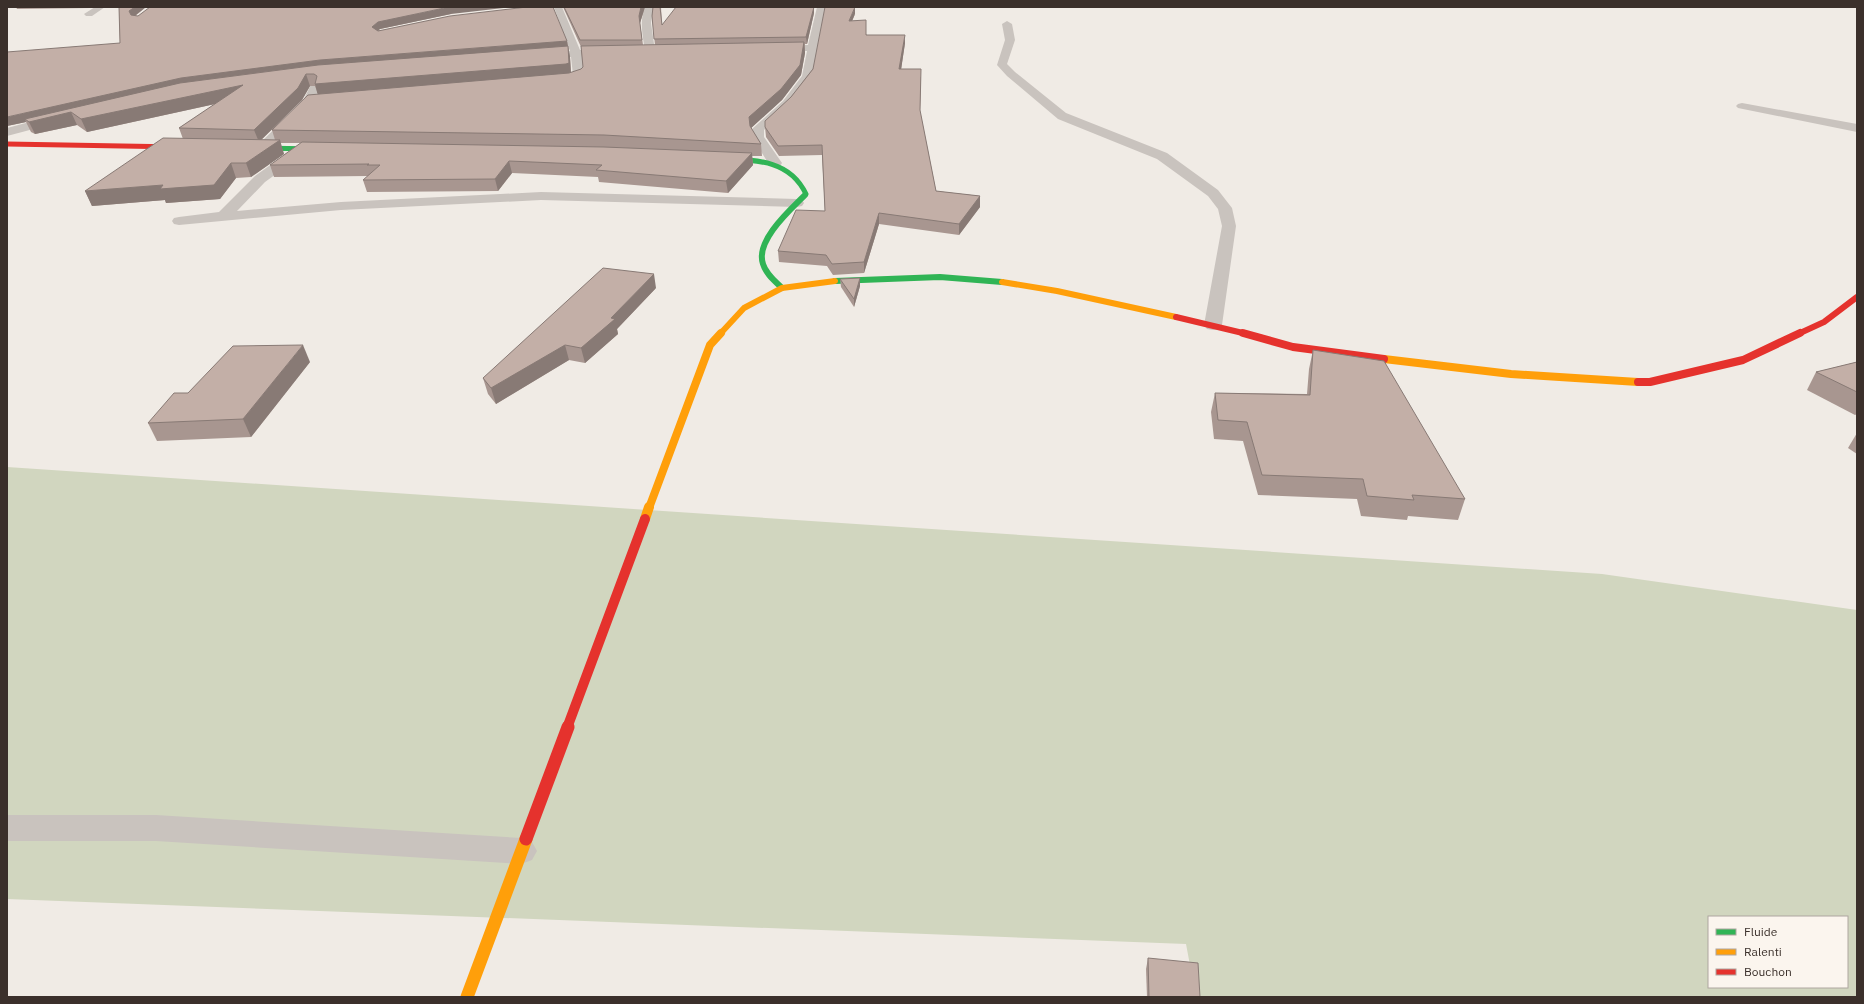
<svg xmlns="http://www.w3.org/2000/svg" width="1864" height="1004" font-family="'IBM Plex Sans',sans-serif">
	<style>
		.green { fill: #d1d6bf; fill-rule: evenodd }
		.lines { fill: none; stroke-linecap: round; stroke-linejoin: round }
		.street { fill: #c9c3be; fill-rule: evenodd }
		.fast-far1 { stroke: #30b455; stroke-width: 5 }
		.fast { stroke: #30b455; stroke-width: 6 }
		.slow-far3 { stroke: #ff9f0a; stroke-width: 6 }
		.slow-far2 { stroke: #ff9f0a; stroke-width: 8 }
		.slow-far1 { stroke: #ff9f0a; stroke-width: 10 }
		.slow { stroke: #ff9f0a; stroke-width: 13 }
		.jam-far4 { stroke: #e5322d; stroke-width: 5 }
		.jam-far3 { stroke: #e5322d; stroke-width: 6 }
		.jam-far2 { stroke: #e5322d; stroke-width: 8 }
		.jam-far1 { stroke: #e5322d; stroke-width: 10 }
		.jam { stroke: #e5322d; stroke-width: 13 }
		.wall { fill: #a89690; fill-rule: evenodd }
		.shaded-wall { fill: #887a75 }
		.building { fill: #c3afa7; stroke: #887a75 }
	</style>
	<rect width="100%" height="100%" fill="#f0ebe5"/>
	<path class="green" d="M7 467 1602 574 1857 610V997H1196L1186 944 7 899ZM1709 917H1847V987H1709Z"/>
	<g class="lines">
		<g class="street">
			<path d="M95 7H105L92 16H86L84 14Z"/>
			<path d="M554 7H562L580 50 611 49 616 52 611 55 582 56 584 77 583 79 556 85 552 84 551 82 552 80 573 75 571 57 539 58 534 55 539 52 570 51Z"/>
			<path d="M645 7H653L651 23 655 51 650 54 645 51C643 36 639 22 645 7Z"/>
			<path d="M817 7H825L812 76 791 105 764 130V137L782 163 780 166H770L752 137V129L783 101 802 76 807 51H775L770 48 775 45H808Z"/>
			<path d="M1007 21 1012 24 1015 40 1007 64 1015 72 1066 113 1167 153 1218 190 1232 208 1236 226 1222 325 1219 329 1213 330 1207 329 1204 325 1222 226 1218 209 1208 196 1157 159 1058 119 1007 76 997 65 1005 40 1002 24Z"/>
			<path d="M322 69 327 72 312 104 265 152H257L255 149 257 146 303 101 317 72Z"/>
			<path d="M1742 103 1857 124V132L1738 108 1736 106 1738 104Z"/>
			<path d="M56 115 62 119 60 122 7 136V128Z"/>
			<path d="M296 149 301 150 302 153 301 156 265 182 237 211 341 202 541 192 797 199 802 200 804 203 802 206 797 207 541 200 341 210 179 225 174 224 172 221 174 218 179 217 219 212 255 176 291 150Z"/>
			<path d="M7 815H156L521 838 532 842 537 851 532 860 521 864 156 841H7Z"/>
		</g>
		<g class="fast-far1">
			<path d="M252 148 322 149"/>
			<path d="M724 159C757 160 790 160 806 194L804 196"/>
		</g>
		<g class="fast">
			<path d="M835 281 940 277 1002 282"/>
			<path d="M782 288C775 281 766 274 763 264 755 241 790 210 805 195"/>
		</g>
		<g class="slow-far3">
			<path d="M1002 282 1057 291 1176 317"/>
			<path d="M720 334 744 308 782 288 835 281"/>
		</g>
		<g class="slow-far2">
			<path d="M1384 359 1511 374 1638 382"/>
			<path d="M649 508 710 345 721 333"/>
		</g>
		<path class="slow-far1" d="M645 519 649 507"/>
		<path class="slow" d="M467 997 526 839"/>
		<path class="jam-far4" d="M7 144 180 147"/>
		<g class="jam-far3">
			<path d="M1176 317 1247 334"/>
			<path d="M1798 334 1824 322 1857 297"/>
		</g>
		<g class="jam-far2">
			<path d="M1243 333 1293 347 1384 359"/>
			<path d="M1638 382H1650L1743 360 1800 333"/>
		</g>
		<path class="jam-far1" d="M567 728 645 519"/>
		<path class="jam" d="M526 839 568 727"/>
	</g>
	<g class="wall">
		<path d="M16 7H92L90 8 17 9Z"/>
		<path d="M105 7H146L135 16 451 14 380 29 378 30 567 41 570 57 571 73 581 69 583 67 581 47 563 7H645L640 23 643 45H655L652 16 653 7H661L662 24 814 7V13L807 44H805V53L801 75 782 100 751 128 761 144 762 156H752L753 165 728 193 599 182 598 177 512 173 498 191 367 192 363 180 368 176 274 177 270 165 301 143H280L284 154 251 177 236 178 220 199 166 203 165 200 92 206 85 191 183 139 179 128 215 104 87 132 77 125 35 134 31 132 26 122 7 126 120 43 119 8H106ZM310 86H315L318 94 272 130 275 140H261L302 100Z"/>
		<path d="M855 14 852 21 867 35 905 43 901 69 921 77 920 111 936 191 980 196V207L959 235 879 224 864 273 833 275 827 266 779 262 778 251 825 211 822 155 779 156 766 137 765 127 791 97Z"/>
		<path d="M860 278V286L854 307 841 287 840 279Z"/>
		<path d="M656 288 617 329 618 334 585 363 569 360 496 404 488 394 483 378Z"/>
		<path d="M1313 350 1465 499 1458 520 1408 516 1407 520 1361 516 1357 499 1258 495 1243 441 1214 439 1211 412 1215 393 1307 394 1309 369Z"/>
		<path d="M310 362 251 437 157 441 148 423 188 393Z"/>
		<path d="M1857 362V414L1855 415 1807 390 1816 372Z"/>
		<path d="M1857 433V454L1848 448Z"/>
		<path d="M1148 958 1200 997H1147L1146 969Z"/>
	</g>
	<g class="shaded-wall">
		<path d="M135 7H146L132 18 129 11Z"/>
		<path d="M449 7H513L451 14 380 29 374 34 372 27 378 22Z"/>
		<path d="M641 7H645L640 23 639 16Z"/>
		<path d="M814 7V13L807 44 806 37Z"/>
		<path d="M855 7V14L849 28V21Z"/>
		<path d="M905 35V43L900 77 899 69Z"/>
		<path d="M567 41 570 57 571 74 318 96 315 84 322 68 25 119 26 122 7 126V117L181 78 320 60Z"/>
		<path d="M804 42 805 53 801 75 782 100 750 129V126L749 117Z"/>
		<path d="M306 74 310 86 302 100 259 142 254 130Z"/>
		<path d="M243 85 247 97 87 132 81 119Z"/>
		<path d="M71 112 77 125 35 134 29 122Z"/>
		<path d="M280 140 284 154 251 177 246 163Z"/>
		<path d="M752 153 753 165 728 193 726 181Z"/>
		<path d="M509 161 512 173 498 191 495 179Z"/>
		<path d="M231 163 236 178 220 199 166 203 165 200 92 206 85 191 163 185Z"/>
		<path d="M980 196V207L959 235V224Z"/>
		<path d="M879 213V224L864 273V262Z"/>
		<path d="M654 274 656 288 617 329 618 334 585 363 581 348Z"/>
		<path d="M860 278V286L854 307V299Z"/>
		<path d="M303 345 310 362 251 437 243 419Z"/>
		<path d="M565 345 569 360 496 404 491 388Z"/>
	</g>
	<g class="building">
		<path d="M119 7H135L129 11 131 15 138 16 150 7H449L378 22 372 27 378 31 450 16 527 7H553L567 41 320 60 181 78 7 117V52L120 43Z"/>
		<path d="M564 7H641L639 16 642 40H580Z"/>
		<path d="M653 7H660L662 25 676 7H814L806 37 654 39 652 16Z"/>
		<path d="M825 7H855L849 21 866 20V35H905L899 69H921L920 110 936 191 980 196 959 224 879 213 864 262 832 264 826 255 778 251 796 210 825 211 822 145 778 146 765 127V121L791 97 813 69Z"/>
		<path d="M804 42 800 65 781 89 749 117 750 126 761 144 604 135 272 130 308 95 569 73 581 69 583 67 581 46Z"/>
		<path d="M568 46 569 63 566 64 315 84 317 76 314 74H306L298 88 254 130 179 128 243 85 81 119 71 112 29 122 25 119 180 83 318 65Z"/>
		<path d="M163 138 280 140 246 163H231L214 185 160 189 163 185 85 191Z"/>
		<path d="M302 142 604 147 752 153 726 181 596 170 602 165 509 161 495 179 363 180 380 165H367L369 164 270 165Z"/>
		<path d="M603 268 654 274 611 318 615 319 581 348 565 345 491 388 483 378Z"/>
		<path d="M860 278 854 299 840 279Z"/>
		<path d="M303 345 243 419 148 423 174 393H188L233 346Z"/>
		<path d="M1313 350 1384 361 1465 499 1412 495 1414 500 1367 496 1363 479 1262 475 1247 422 1218 420 1215 393 1310 395Z"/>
		<path d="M1857 362V392L1816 372Z"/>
		<path d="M1148 958 1198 963 1200 997H1149Z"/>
	</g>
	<rect width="1864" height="1004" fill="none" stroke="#3b302b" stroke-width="16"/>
	<rect x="1708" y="916" width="140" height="72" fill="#fbf5ee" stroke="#aea6a0"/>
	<rect x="1716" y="929" width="20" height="6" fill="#30b455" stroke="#aea6a0"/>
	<text x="1744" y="936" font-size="12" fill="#3b302b">Fluide</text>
	<rect x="1716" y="949" width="20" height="6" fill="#ff9f0a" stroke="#aea6a0"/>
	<text x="1744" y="956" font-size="12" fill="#3b302b">Ralenti</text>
	<rect x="1716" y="969" width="20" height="6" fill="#e5322d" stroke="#aea6a0"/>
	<text x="1744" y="976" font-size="12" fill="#3b302b">Bouchon</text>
</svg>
